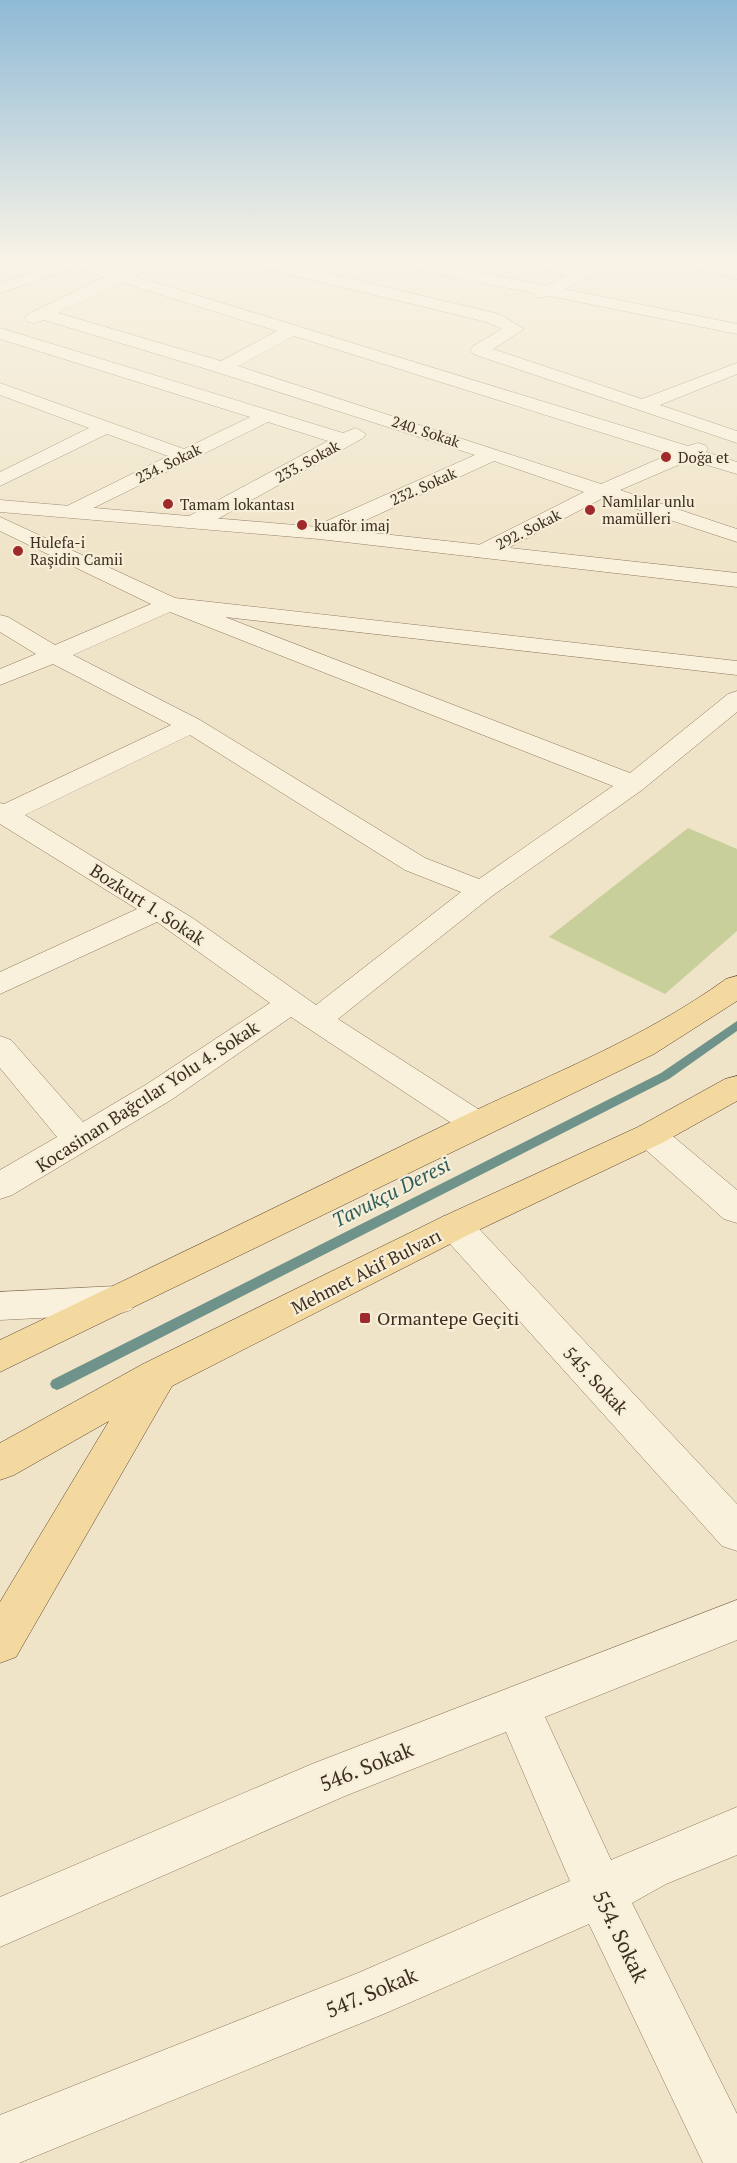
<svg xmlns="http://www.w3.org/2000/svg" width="737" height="2163" font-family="'PT Serif',serif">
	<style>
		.green { fill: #c9cf9b }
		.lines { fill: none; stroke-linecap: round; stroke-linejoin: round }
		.stream { fill: #6f938a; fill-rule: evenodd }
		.minor-casing { stroke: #8d765c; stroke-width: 1 }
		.tertiary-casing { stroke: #8d765c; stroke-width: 1 }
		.primary-casing { stroke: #5b4430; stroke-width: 1 }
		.minor { fill: #faf1dc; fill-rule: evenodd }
		.tertiary { fill: #faf1dc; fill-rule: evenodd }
		.primary { fill: #f3d9a0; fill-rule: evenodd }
		.poi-dot { fill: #9e2a2b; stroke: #f7eed8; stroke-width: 2 }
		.labels { text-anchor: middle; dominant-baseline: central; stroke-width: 4.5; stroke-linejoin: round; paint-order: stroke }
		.far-street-label { font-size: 15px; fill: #3d2e20; stroke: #f7eed8 }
		.far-poi-label { font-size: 15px; fill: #3d2e20; stroke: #f7eed8; text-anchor: start }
		.street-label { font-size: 18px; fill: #3d2e20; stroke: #f7eed8 }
		.poi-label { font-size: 18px; fill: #3d2e20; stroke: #f7eed8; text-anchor: start }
		.water-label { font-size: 20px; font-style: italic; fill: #2f5d5a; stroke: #f7eed8 }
		.near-street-label { font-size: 21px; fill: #3d2e20; stroke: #f7eed8 }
	</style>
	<rect width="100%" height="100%" fill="#f0e4c8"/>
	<path class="green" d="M688 828 737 849V931L665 994 549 937Z"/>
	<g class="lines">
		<path class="stream" d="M737 1021V1031L669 1079 62 1388 57 1390 52 1388 50 1384 52 1380 661 1073Z"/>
		<g class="minor-casing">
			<g id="minor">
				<path d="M48 257H74L119 271 148 257H169L134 276 688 446 698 443 705 445 708 449 706 452 737 462V474L690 460 620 490 737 529V542L603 498 491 557H475L472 552 475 547 584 492 494 461 327 538H311L308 533 311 528 475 455 210 370 44 320 34 323 28 322 25 318 28 314 105 277 75 268 0 293V283L59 263ZM121 282 277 331 221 361 58 313ZM294 336 670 454 601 484 238 366Z"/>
				<path d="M228 257H258L499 314 524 329 493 349 642 399 737 363V374L660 405 737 431V443L473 354 470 350 473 346 502 329 487 322 230 260Z"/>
				<path d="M372 257H406L546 286 567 275 508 260 506 257H535L580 268 602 257H623L564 289 737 324V334L550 296 536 298 534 293 380 262Z"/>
				<path d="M663 257H691L737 269V279L665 260Z"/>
				<path d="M0 328 343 433 356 428 366 434 363 438 205 526H189L186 521 189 516 328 441 268 422 79 515H65L61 511 65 507 168 456 107 434 0 486V472L89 428 0 395V383L184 449 250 417 0 339Z"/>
				<path d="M0 517 175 598 737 661V675L225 617 630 773 728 694 737 691V712L642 790 492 896 338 1019 489 1116 494 1124 489 1132 477 1136 465 1132 291 1017 171 1100 12 1195 0 1199V1170L57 1137 0 1068V1036L11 1040 83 1122 147 1084 270 1003 157 922 0 994V972L137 909 0 824V803L4 804 171 725 53 664 0 685V669L36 654 0 632V615L8 617 55 645 151 604 0 531ZM170 612 613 786 479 879 425 858 200 720 73 655ZM190 735 405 870 461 892 316 1005 194 919 25 815Z"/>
				<path d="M650 1123 662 1127 737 1190V1223L724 1219 638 1143 633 1135 638 1127Z"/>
				<path d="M455 1213 468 1217 737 1504V1551L722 1546 442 1235 437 1226 442 1217Z"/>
				<path d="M737 1600V1640L545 1717 611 1860 737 1807V1855L666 1884 632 1903 737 2114V2163H703L589 1924 386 2013 19 2163H0V2115L358 1973 570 1881 506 1732 345 1796 0 1947V1897L312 1764Z"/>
			</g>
		</g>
		<g class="tertiary-casing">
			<g id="tertiary">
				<path d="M0 500 319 527 737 573V587L319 539 0 512Z"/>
				<path d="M118 1286 131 1290 137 1300 131 1310 118 1314 0 1320V1292Z"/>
			</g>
		</g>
		<g class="primary-casing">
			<g id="primary">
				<path d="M737 976V1001L654 1054 0 1372V1340C153 1267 305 1193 457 1119 549 1075 643 1039 726 979Z"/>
				<path d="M737 1076V1101L662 1143 468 1235 172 1386 16 1657 0 1663V1602L109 1421 14 1475 0 1480V1443L143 1364 442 1217 638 1127 725 1079Z"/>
			</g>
		</g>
		<use href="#minor" class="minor"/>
		<use href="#tertiary" class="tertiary"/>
		<use href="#primary" class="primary"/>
	</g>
	<linearGradient id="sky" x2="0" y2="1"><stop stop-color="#8fbad6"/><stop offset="0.46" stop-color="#f8f3e6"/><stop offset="1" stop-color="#f8f3e6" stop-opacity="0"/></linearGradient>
	<rect width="737" height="560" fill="url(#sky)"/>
	<g class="poi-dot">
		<circle cx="666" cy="457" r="6"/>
		<circle cx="168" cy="504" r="6"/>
		<circle cx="590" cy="510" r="6"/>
		<circle cx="302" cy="525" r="6"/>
		<circle cx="18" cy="551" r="6"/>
		<rect x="359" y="1312" width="12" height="12" rx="3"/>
	</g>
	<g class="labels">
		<g class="far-street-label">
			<text transform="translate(426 431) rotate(18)">240. Sokak</text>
			<text transform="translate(307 461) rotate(-29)">233. Sokak</text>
			<text transform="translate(168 463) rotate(-26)">234. Sokak</text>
			<text transform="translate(423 486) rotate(-24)">232. Sokak</text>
			<text transform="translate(528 529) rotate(-27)">292. Sokak</text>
		</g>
		<g class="far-poi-label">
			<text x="678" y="457">Doğa et</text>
			<text x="602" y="501">Namlılar unlu<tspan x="602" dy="17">mamülleri</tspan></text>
			<text x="180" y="504">Tamam lokantası</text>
			<text x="314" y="525">kuaför imaj</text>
			<text x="30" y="542">Hulefa-i<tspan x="30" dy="17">Raşidin Camii</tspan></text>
		</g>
		<g class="street-label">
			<text transform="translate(148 904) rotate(33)">Bozkurt 1. Sokak</text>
			<text transform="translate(147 1096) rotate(-33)">Kocasinan Bağcılar Yolu 4. Sokak</text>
			<text transform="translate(366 1271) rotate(-27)">Mehmet Akif Bulvarı</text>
			<text transform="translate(596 1380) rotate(47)">545. Sokak</text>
		</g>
		<g class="poi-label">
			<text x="377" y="1318">Ormantepe Geçiti</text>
		</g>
		<g class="water-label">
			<text transform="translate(391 1192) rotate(-27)">Tavukçu Deresi</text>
		</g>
		<g class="near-street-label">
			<text transform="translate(366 1766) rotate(-22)">546. Sokak</text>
			<text transform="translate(621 1936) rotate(64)">554. Sokak</text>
			<text transform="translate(371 1992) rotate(-23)">547. Sokak</text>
		</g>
	</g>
</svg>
